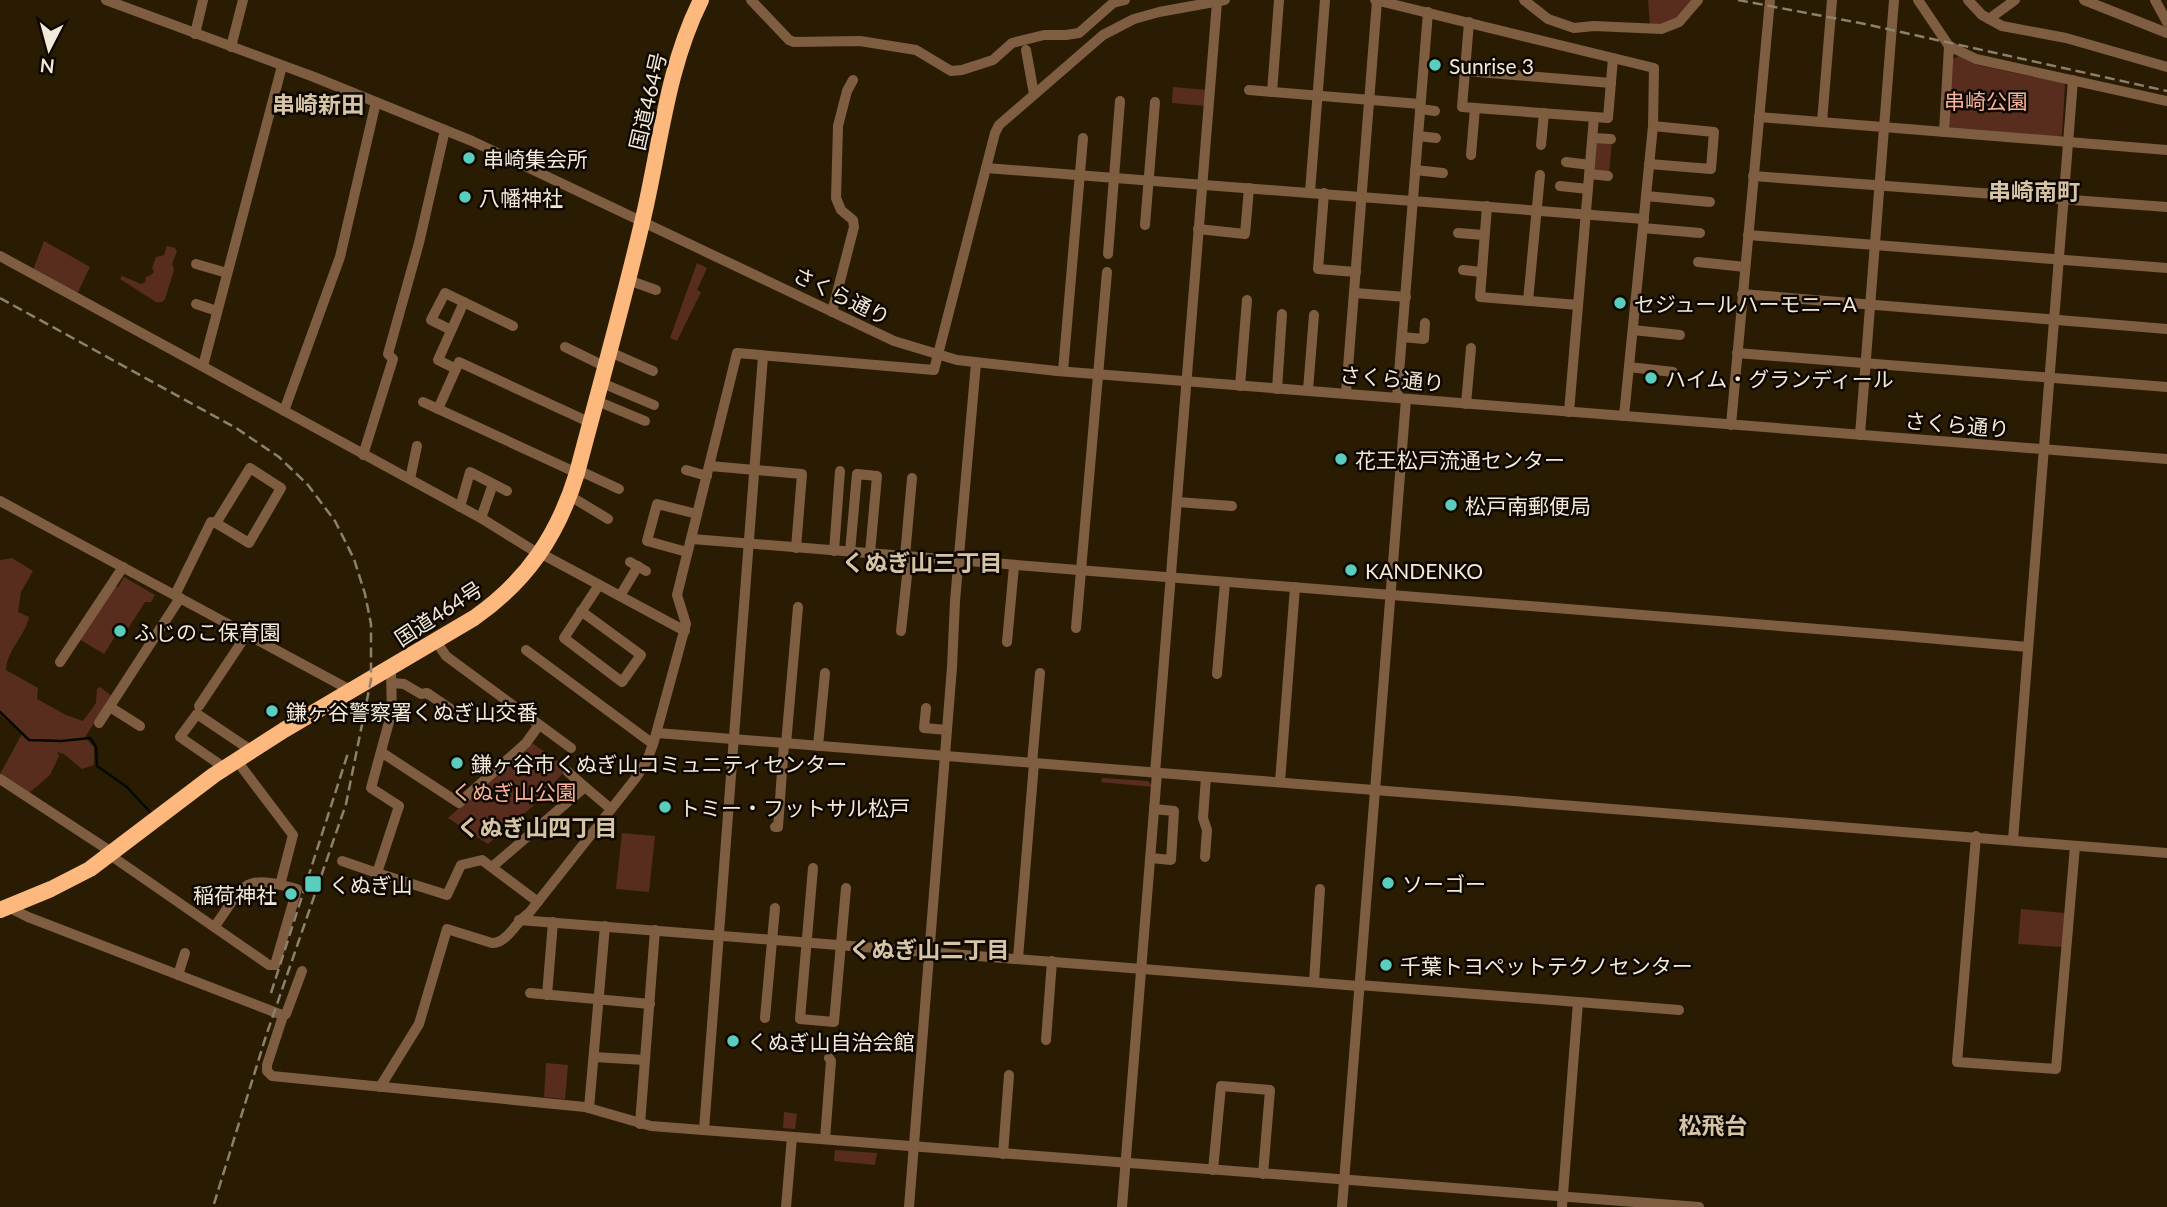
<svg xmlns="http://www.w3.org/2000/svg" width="2167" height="1207" font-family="Lato,'Noto Sans JP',sans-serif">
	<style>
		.green { fill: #592d1e }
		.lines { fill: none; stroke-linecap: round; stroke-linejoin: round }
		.stream { stroke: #050900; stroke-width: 2.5 }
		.minor { stroke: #7f5d40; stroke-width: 10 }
		.highway { stroke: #fdb87d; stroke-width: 16 }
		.rail { stroke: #8d816d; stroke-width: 2.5; stroke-dasharray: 10 5; stroke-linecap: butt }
		.poi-dot { fill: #59cebe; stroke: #0e0801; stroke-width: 2.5 }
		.labels { text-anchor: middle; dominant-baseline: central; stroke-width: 5; stroke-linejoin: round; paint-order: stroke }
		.poi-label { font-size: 21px; fill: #f2e9da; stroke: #0e0801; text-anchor: start }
		.park-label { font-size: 21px; fill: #f7b39b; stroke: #0e0801 }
		.street-label { font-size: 21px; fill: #f2e9da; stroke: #0e0801 }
		.neighbourhood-label { font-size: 23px; font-weight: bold; fill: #d6c4a6; stroke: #0e0801 }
	</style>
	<rect width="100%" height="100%" fill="#2a1c03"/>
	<g class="green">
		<path d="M1648 0H1695L1678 20 1650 26Z"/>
		<path d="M1959 56 1977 65 2063 83 2065 85 2062 135 2059 137 1952 129 1948 125 1953 59Z"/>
		<path d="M1173 87 1207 90 1206 106 1172 103Z"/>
		<path d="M1595 142H1612L1609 173 1594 171Z"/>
		<path d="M44 241 90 267 77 294 33 270Z"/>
		<path d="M167 246 175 248 177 251 172 264 174 270 165 299 162 302H156L120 279 122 276 141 284 145 282 146 277 151 275 154 272 152 268 156 257 164 255Z"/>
		<path d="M697 263 707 268 697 290 701 292 677 341 670 338Z"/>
		<path d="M12 558 33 571 21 592 18 612 29 617C25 636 7 650 6 670L38 688 37 699 66 715 83 721 96 703 97 689 100 687 112 696 85 737 94 747V765L82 769 64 754 57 752 59 756 50 775 29 793 0 774 22 734 0 715V560Z"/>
		<path d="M124 577 155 595 151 602H145L122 638 116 635 104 654 79 639 114 586 118 587Z"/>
		<path d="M532 743 568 768 532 807 488 844 448 818Z"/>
		<path d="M1102 778 1148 781 1153 787 1101 782Z"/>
		<path d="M622 833 655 836 649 892 616 889Z"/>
		<path d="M2021 909 2065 913 2062 947 2018 944Z"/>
		<path d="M546 1063 568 1065 565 1099 544 1097Z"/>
		<path d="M784 1112 797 1114 795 1129 783 1128Z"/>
		<path d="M835 1150 877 1153 875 1165 834 1161Z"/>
	</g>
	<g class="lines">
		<path class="stream" d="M0 712 29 740 61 741 90 738 96 747 97 766 127 787 150 812"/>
		<g class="minor">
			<path d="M106 0 314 77 472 141 894 341 957 360 1057 371 2167 459"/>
			<path d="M751 0 789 40 794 42 860 41 916 50 951 71 962 70 993 60 1012 43 1044 35H1066L1079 33 1113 3 1125 0"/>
			<path d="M1375 0 1654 68 1653 126 1624 416"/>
			<path d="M1524 0 1548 19 1574 28 1594 26 1661 29 1679 22 1698 0"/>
			<path d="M1918 0 1949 46 1976 59 2167 101"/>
			<path d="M1968 0 1982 15 2002 26 2066 38 2167 67"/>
			<path d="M2084 0 2167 33"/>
			<path d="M2155 0 2167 22"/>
			<path d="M1989 19 2015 0"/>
			<path d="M1469 22 1462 107 1608 118 1613 58"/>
			<path d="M195 34 203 0"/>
			<path d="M231 47 243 0"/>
			<path d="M1026 50 1034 94"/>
			<path d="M1465 71 1611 83"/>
			<path d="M1249 90 1420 104"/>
			<path d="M1272 92 1279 0"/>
			<path d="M1420 109 1435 111"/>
			<path d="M1759 117 2167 150"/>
			<path d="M1822 122 1832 0"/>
			<path d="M1944 132 1949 46"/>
			<path d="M1418 136 1436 138"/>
			<path d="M1593 138 1611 139"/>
			<path d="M1541 145 1544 113"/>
			<path d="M1471 155 1475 108"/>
			<path d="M1566 162 1590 165"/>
			<path d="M1649 164 1711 169 1714 132 1653 126"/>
			<path d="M986 168 1644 219"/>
			<path d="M1415 170 1443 173"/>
			<path d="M1590 174 1608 176"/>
			<path d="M1753 176 2167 207"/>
			<path d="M1560 186 1588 189"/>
			<path d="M1310 192 1325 0"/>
			<path d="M1324 193 1318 269 1356 272"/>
			<path d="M1646 196 1710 202"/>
			<path d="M1487 206 1480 297 1578 305"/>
			<path d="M1145 225 1155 102"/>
			<path d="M1643 228 1700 233"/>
			<path d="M1198 229 1245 234 1249 188"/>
			<path d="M1458 233 1484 235"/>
			<path d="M1748 235 2167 268"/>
			<path d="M1108 254 1120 101"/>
			<path d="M0 256 481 518 539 554"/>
			<path d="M1698 262 1745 267"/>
			<path d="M196 264 227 273"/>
			<path d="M1463 270 1482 272"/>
			<path d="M628 280 656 290"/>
			<path d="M1355 293 1406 297"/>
			<path d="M1742 294 2167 329"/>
			<path d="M1528 301 1540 175"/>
			<path d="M196 304 217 311"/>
			<path d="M832 312 854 227 853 220 841 210 836 198 838 126 847 91 853 80"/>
			<path d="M451 330 431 320 445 293 513 326"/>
			<path d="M1633 330 1680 335"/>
			<path d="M1402 337 1424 339 1425 323"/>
			<path d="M565 347 606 367"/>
			<path d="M610 352 653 371"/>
			<path d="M1737 353 2167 387"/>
			<path d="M203 366 282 66"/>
			<path d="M1629 367 1673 372"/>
			<path d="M456 369 438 360 464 302"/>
			<path d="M1063 371 1083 138"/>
			<path d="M602 383 654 405"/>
			<path d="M1240 386 1247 300"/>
			<path d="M1277 389 1282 314"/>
			<path d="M1308 390 1314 315"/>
			<path d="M1346 393 1377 1"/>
			<path d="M1397 398 1428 12"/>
			<path d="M597 401 645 421"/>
			<path d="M423 402 577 473"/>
			<path d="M1466 404 1471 348"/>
			<path d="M438 409 459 362 591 423"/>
			<path d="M284 411 340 257 376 102"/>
			<path d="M1569 412 1594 117"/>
			<path d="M1731 425 1770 0"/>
			<path d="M1860 435 1894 0"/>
			<path d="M363 455 393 359 388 354 419 243 445 130"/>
			<path d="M710 466 802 474 796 548"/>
			<path d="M578 470 619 489"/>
			<path d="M686 470 707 476"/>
			<path d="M410 479 417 446"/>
			<path d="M570 496 608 519"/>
			<path d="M0 501 352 691"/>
			<path d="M1177 502 1232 506"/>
			<path d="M460 507 470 472 507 491"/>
			<path d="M481 518 493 484"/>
			<path d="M692 539 1892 635 2028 647"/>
			<path d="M834 551 840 471"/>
			<path d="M687 552 647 541 657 504 697 514"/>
			<path d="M850 552 857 474 877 476 870 553"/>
			<path d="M540 553 685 631"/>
			<path d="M905 556 912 478"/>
			<path d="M630 562 646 571"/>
			<path d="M175 595 211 522 216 523 249 543 281 488 250 468 216 523"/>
			<path d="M620 596 638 566"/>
			<path d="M581 611 641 655 622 682 564 638 599 585"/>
			<path d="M1076 628 1107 272"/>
			<path d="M901 631 909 557"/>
			<path d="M436 641 446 656 571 748"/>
			<path d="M1007 642 1014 566"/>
			<path d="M526 650 653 744"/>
			<path d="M60 662 123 567"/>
			<path d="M389 669 391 674 392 711 371 788 399 806 377 873 447 895 461 865 482 860 538 902"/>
			<path d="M1217 674 1225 582"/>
			<path d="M392 683 404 684 421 694 427 693 465 719"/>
			<path d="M199 706 247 634"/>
			<path d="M110 707 140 726"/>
			<path d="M926 708 924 728 947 730"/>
			<path d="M99 723 180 598"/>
			<path d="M657 733 2167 853"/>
			<path d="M786 744 798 607"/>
			<path d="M818 746 825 673"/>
			<path d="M381 752 459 803 526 743 539 725"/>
			<path d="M237 761 293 835 280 885"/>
			<path d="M1032 763 1040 673"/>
			<path d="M225 768 180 737 197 714 252 751"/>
			<path d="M568 772 585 787"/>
			<path d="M1155 773 1217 2"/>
			<path d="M0 779 113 853"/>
			<path d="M1280 782 1295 587"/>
			<path d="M775 827H778L784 744"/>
			<path d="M1976 836 1957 1062 2056 1069 2075 846"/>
			<path d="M2013 840 2073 80"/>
			<path d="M110 855 269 965H275L297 889C241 874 246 883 215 926"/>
			<path d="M1205 857 1207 830 1203 818 1206 777"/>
			<path d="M1151 858 1171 860 1174 811 1154 809"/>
			<path d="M342 861 377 873"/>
			<path d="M492 867 585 787 611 809"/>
			<path d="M813 868 800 1019 834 1022 846 888"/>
			<path d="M8 907 28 917 282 1015 283 1016 267 1065V1071L272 1076 585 1107 651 1126 1699 1207"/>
			<path d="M519 920 1359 986"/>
			<path d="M1018 958 1034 763"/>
			<path d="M178 975 185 953"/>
			<path d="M1314 982 1320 889"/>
			<path d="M1359 985 1578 1002 1562 1207"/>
			<path d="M530 993 650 1004"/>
			<path d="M547 995 553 922"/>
			<path d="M1578 1002 1679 1010"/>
			<path d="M283 1016 286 1014 302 971"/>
			<path d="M765 1018 775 908"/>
			<path d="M1046 1040 1052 961"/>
			<path d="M594 1057 645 1060"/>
			<path d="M380 1087 419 1024 447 929 492 943C508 943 516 921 529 913L635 779 647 761 654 741 686 624 677 595 737 353 934 370 995 133 999 125 1103 35 1134 19 1159 12 1225 0"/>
			<path d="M589 1108 605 926"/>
			<path d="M640 1124 655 930"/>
			<path d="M704 1130 763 356"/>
			<path d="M825 1139 831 1061 829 1058"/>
			<path d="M1003 1154 1009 1075"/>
			<path d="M1213 1170 1221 1086 1270 1090 1263 1174"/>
			<path d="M786 1207 792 1137"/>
			<path d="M909 1207 952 667 955 601 976 363"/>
			<path d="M1122 1207 1157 773"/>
			<path d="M1342 1207 1406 399"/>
		</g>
		<path class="highway" d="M0 910 51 889 90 869 214 775 284 730 474 618C527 581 558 535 577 473 600 385 625 298 645 210 661 139 668 66 701 0"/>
		<g class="rail">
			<path d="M1738 0 1865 24 2167 91"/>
			<path d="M0 298 236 428 279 457 308 485 335 521 354 559 365 594 371 624V680L346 804 266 1036 213 1207"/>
			<path d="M271 993 348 753"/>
		</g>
	</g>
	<g class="poi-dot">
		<circle cx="1435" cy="65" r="7"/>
		<circle cx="469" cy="158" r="7"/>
		<circle cx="465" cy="197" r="7"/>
		<circle cx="1620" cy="303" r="7"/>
		<circle cx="1651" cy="378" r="7"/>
		<circle cx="1341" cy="459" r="7"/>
		<circle cx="1451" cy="505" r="7"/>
		<circle cx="1351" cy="570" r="7"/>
		<circle cx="120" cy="631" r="7"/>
		<circle cx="272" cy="711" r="7"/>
		<circle cx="457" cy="763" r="7"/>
		<circle cx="665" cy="807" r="7"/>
		<circle cx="1388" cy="883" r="7"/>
		<rect x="304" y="875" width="18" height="18" rx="3.5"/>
		<circle cx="291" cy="894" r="7"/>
		<circle cx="1386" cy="965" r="7"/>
		<circle cx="733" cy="1041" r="7"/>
	</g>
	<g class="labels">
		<g class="poi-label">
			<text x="1449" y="65">Sunrise 3</text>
			<text x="483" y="158">串崎集会所</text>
			<text x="479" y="197">八幡神社</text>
			<text x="1634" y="303">セジュールハーモニーA</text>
			<text x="1665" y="378">ハイム・グランディール</text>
			<text x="1355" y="459">花王松戸流通センター</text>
			<text x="1465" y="505">松戸南郵便局</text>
			<text x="1365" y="570">KANDENKO</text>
			<text x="134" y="631">ふじのこ保育園</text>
			<text x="286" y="711">鎌ヶ谷警察署くぬぎ山交番</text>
			<text x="471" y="763">鎌ヶ谷市くぬぎ山コミュニティセンター</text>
			<text x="679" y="807">トミー・フットサル松戸</text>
			<text x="1402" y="883">ソーゴー</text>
			<text x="329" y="884">くぬぎ山</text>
			<text x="277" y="894" text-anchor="end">稲荷神社</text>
			<text x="1400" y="965">千葉トヨペットテクノセンター</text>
			<text x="747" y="1041">くぬぎ山自治会館</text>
		</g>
		<g class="park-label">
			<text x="1986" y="100">串崎公園</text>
			<text x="514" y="791">くぬぎ山公園</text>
		</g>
		<g class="street-label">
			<text transform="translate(647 101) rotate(-77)">国道464号</text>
			<text transform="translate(842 295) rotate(26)">さくら通り</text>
			<text transform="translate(1392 378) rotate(5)">さくら通り</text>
			<text transform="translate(1957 424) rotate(5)">さくら通り</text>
			<text transform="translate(438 613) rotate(-33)">国道464号</text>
		</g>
		<g class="neighbourhood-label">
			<text x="318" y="104">串崎新田</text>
			<text x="2034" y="191">串崎南町</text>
			<text x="922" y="562">くぬぎ山三丁目</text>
			<text x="537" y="827">くぬぎ山四丁目</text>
			<text x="929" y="949">くぬぎ山二丁目</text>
			<text x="1713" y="1125">松飛台</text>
		</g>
	</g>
	<g transform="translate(49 49) rotate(186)" stroke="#0e0801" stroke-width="5" paint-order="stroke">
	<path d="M0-5L12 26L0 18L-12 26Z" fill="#f2e9da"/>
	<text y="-10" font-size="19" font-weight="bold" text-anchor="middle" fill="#f2e9da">N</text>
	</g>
</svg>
